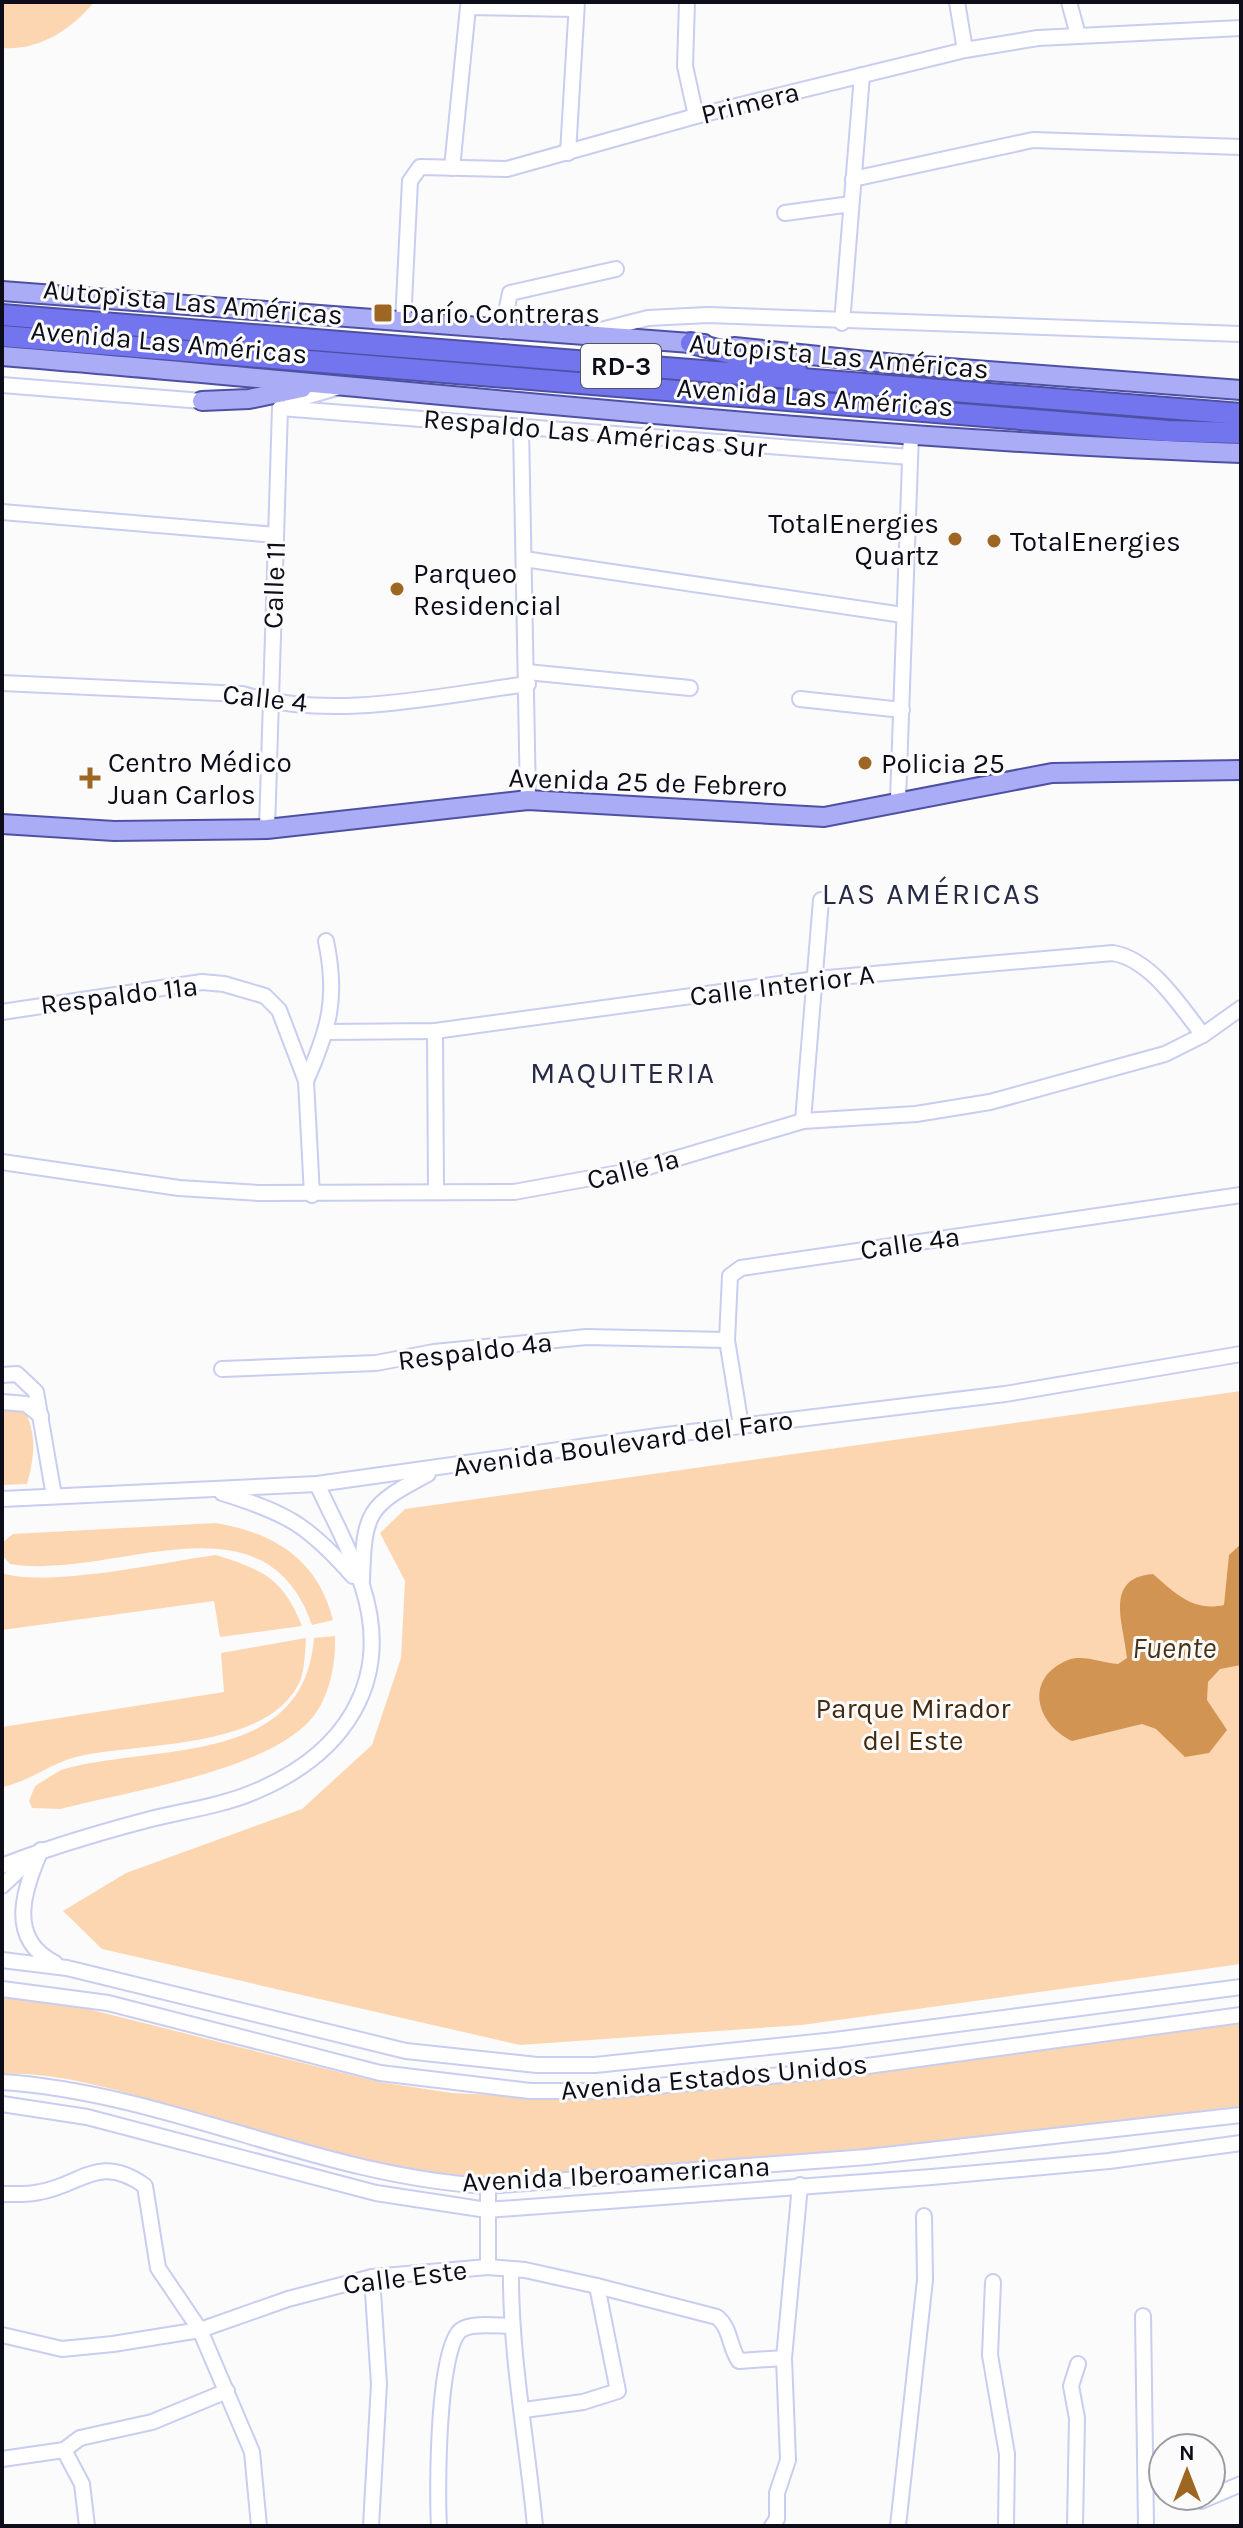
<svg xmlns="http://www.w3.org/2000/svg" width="1243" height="2528" font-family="Karla,sans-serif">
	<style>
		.green { fill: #fcd6b1 }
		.water { fill: #d29452 }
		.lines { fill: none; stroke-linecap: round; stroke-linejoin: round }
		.minor-casing { stroke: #c9cdef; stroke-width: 18 }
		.major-casing { stroke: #4e51a3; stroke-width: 22 }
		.highway-casing { stroke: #4e51a3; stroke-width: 24 }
		.minor { stroke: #fff; stroke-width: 14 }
		.major { stroke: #aaacf5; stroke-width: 18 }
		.highway { stroke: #7275ee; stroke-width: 20 }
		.poi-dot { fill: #9e6623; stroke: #fbfbfb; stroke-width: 3 }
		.labels { text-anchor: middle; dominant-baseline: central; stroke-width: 6; stroke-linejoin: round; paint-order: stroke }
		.shield { fill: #fbfbfb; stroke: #54545c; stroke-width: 2 }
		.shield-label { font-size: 26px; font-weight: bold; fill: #0c0d18 }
		.street-label { font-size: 28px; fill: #0c0d18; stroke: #fbfbfb }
		.poi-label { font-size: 28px; fill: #0c0d18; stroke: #fbfbfb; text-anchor: start }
		.park-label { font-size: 28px; fill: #452b0e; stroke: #fbfbfb }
		.neighbourhood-label { font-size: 30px; letter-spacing: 2px; fill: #272a44; stroke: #fbfbfb }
		.water-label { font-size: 30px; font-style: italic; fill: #4c3215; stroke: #fbfbfb }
	</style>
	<rect width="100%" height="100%" fill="#fbfbfb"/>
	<g class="green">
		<path d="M2 2H94C72 29 39 51 2 48Z"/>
		<path d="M1241 1391V1964L802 2025 520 2045 102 1949 63 1911 126 1873 302 1809 372 1745 401 1658 405 1581 380 1533 405 1509Z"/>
		<path d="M2 1409 26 1413C37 1438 34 1458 27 1484L2 1485Z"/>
		<path d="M216 1523C275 1533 318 1560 333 1620L312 1625C264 1487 114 1581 10 1564L2 1555V1543L13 1534Z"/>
		<path d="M216 1555C263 1570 283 1578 302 1626L220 1637 214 1601 2 1630V1573C47 1588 165 1562 216 1555Z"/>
		<path d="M335 1636C336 1663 330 1695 313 1717 269 1771 128 1791 61 1809L32 1808 29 1801 35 1786 61 1770C153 1743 304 1769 314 1638Z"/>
		<path d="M306 1638C305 1651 305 1668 300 1681 269 1751 138 1742 76 1757 49 1764 29 1782 2 1787V1727L224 1692 221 1653Z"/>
		<path d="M2 1998H44L379 2082 452 2093 533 2097H610L741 2087 1241 2022V2106L910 2146 489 2180C395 2171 305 2146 216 2119 153 2101 66 2070 2 2074Z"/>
	</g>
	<path class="water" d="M1241 1544V1665L1220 1669 1208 1682 1207 1700 1227 1730 1209 1753 1185 1757 1156 1729 1142 1724 1072 1741C1035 1723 1024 1678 1068 1660 1083 1654 1102 1663 1118 1664L1127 1658C1124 1624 1103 1578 1153 1574 1175 1593 1193 1612 1224 1605L1229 1555Z"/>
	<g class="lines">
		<g class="minor-casing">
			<g id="minor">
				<path d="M687 2 685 66 696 116"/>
				<path d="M957 2 965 50"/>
				<path d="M1069 2 1078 35"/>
				<path d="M568 153 577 2"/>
				<path d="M452 168 468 7 576 9"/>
				<path d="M853 179 1033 140 1241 147"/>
				<path d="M785 213 851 204"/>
				<path d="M403 323 410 181 420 167 507 169 696 116 965 50 1038 38 1241 28"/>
				<path d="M842 323 862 75"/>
				<path d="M502 331 510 293 616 269"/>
				<path d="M593 332 648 318 708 315 1241 334"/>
				<path d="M2 385 202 401"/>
				<path d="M291 401 336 388"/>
				<path d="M280 408 910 457"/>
				<path d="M521 427 528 800"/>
				<path d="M2 512 276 535"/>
				<path d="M524 559 903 615"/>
				<path d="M527 672 690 688"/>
				<path d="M2 683 242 694C333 721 436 696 528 684"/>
				<path d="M800 699 902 710"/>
				<path d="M898 800 911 433"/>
				<path d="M267 829 280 408"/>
				<path d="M2 1012 202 982 224 984 265 996 279 1010 306 1081 312 1195"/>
				<path d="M435 1031 436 1190"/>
				<path d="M328 1032 435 1031 816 979 1113 953C1152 960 1180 1006 1203 1035"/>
				<path d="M306 1081C329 1029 338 998 326 941"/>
				<path d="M803 1121 821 900"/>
				<path d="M2 1162 179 1188 259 1193 514 1192 641 1169 803 1121 916 1114 990 1102 1165 1054 1203 1035 1241 1008"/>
				<path d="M222 1369 376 1363 434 1352 586 1337 727 1340"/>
				<path d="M2 1375 17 1374 36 1392 54 1496"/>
				<path d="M2 1402 26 1404 41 1416"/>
				<path d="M741 1426 727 1340 730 1276 741 1268 1241 1195"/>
				<path d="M222 1493C287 1513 308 1525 353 1576"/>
				<path d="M2 1499 317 1484 658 1436 1005 1394 1241 1354"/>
				<path d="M362 1581C364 1512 367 1506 428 1474"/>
				<path d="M41 1850C23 1891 7 1939 55 1963"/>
				<path d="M2 1866C49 1847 98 1833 147 1820 182 1811 221 1806 254 1792 343 1755 394 1683 362 1585 351 1550 332 1517 317 1484"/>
				<path d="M2 1886 32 1858"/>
				<path d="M2 1960 67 1968 406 2051 537 2065H595L835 2040 1241 1987"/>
				<path d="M2 1989 108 2003 380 2073 530 2091H601L838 2070 1241 2015"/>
				<path d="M2 2082C169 2093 320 2177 488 2186L867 2157 1241 2115"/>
				<path d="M2 2104 87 2117 376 2193 487 2210 932 2177 1109 2161 1241 2143"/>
				<path d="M2 2194C14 2194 28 2195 40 2192 81 2185 99 2153 145 2186L158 2268 200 2330 252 2452 259 2526"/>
				<path d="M488 2267V2186"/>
				<path d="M511 2269C510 2355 527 2440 535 2526"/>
				<path d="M993 2282 990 2355 1007 2454 1006 2526"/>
				<path d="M1143 2316 1146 2526"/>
				<path d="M2 2335 62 2349 113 2344 200 2330 288 2299 372 2277 488 2267 525 2270 597 2286 717 2317C731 2328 729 2347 739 2361L784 2358"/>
				<path d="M524 2410 583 2402 618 2391 597 2286"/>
				<path d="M64 2450 82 2484 87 2526"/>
				<path d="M2 2459 64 2450 80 2438 152 2422 227 2391"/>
				<path d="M1201 2501 1241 2484"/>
				<path d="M371 2526 379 2384 372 2277"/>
				<path d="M439 2526C437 2494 437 2348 461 2330 472 2322 498 2326 511 2326"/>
				<path d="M772 2526 777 2519V2493L788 2460 784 2358 800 2185"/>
				<path d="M898 2526 925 2280 924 2216"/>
				<path d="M1075 2526 1077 2418 1071 2386 1078 2364"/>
			</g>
		</g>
		<g class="major-casing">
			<g id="major">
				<path d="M2 291 704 344"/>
				<path d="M734 347 896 364 1241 390"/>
				<path d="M2 356C415 389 827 438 1241 453"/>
				<path d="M202 401 249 399 302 388"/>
				<path d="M2 824 114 831 267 829 528 800 824 817 1052 773 1241 770"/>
			</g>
		</g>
		<g class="highway-casing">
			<g id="highway">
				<path d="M2 315 1241 414"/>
				<path d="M2 336 1168 431 1241 433"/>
				<path d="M691 343 796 370"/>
			</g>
		</g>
		<use href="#minor" class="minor"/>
		<use href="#major" class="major"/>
		<use href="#highway" class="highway"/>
	</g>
	<g class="poi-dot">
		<rect x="373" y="303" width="20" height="20" rx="4"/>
		<circle cx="955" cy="539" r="8"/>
		<circle cx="994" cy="541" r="8"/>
		<circle cx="397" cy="589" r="8"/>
		<circle cx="865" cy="763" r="8"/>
		<path d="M86 766h8v8h8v8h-8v8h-8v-8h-8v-8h8z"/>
	</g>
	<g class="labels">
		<rect class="shield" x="581" y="344" width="80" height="44" rx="6"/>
		<g class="shield-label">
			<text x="621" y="366">RD-3</text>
		</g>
		<g class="street-label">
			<text transform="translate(750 103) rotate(-14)">Primera</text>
			<text transform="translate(193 302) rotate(5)">Autopista Las Américas</text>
			<text transform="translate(169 342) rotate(5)">Avenida Las Américas</text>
			<text transform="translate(839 356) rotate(5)">Autopista Las Américas</text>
			<text transform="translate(815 397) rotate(4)">Avenida Las Américas</text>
			<text transform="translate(595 433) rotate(5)">Respaldo Las Américas Sur</text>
			<text transform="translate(274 585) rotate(-88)">Calle 11</text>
			<text transform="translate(265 698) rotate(6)">Calle 4</text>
			<text transform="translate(648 782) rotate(2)">Avenida 25 de Febrero</text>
			<text transform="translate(782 985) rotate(-7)">Calle Interior A</text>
			<text transform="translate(119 995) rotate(-7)">Respaldo 11a</text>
			<text transform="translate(633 1169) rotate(-14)">Calle 1a</text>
			<text transform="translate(910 1243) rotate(-8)">Calle 4a</text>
			<text transform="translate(475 1351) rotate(-7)">Respaldo 4a</text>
			<text transform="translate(623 1443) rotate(-8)">Avenida Boulevard del Faro</text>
			<text transform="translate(714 2077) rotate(-5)">Avenida Estados Unidos</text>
			<text transform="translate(616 2174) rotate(-3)">Avenida Iberoamericana</text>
			<text transform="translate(405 2277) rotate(-7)">Calle Este</text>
		</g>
		<g class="poi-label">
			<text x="401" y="313">Darío Contreras</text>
			<text x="939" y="523" text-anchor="end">TotalEnergies<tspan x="939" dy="32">Quartz</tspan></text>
			<text x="1010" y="541">TotalEnergies</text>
			<text x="413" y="573">Parqueo<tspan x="413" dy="32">Residencial</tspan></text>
			<text x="108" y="762">Centro Médico<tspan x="108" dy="32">Juan Carlos</tspan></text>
			<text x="881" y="763">Policia 25</text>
		</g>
		<g class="park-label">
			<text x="913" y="1708">Parque Mirador<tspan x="913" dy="32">del Este</tspan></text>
		</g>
		<g class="neighbourhood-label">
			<text x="932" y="894">LAS AMÉRICAS</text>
			<text x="623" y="1073">MAQUITERIA</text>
		</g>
		<g class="water-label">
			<text x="1174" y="1648">Fuente</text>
		</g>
	</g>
	<rect width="1243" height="2528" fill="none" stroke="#0c0d18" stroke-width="8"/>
	<g transform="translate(1187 2472)"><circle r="38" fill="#fbfbfb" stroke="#9b9ca0" stroke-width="2"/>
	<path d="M0-6L14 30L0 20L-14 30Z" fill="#9e6623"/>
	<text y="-12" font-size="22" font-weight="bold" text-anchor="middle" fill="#0c0d18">N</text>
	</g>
</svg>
